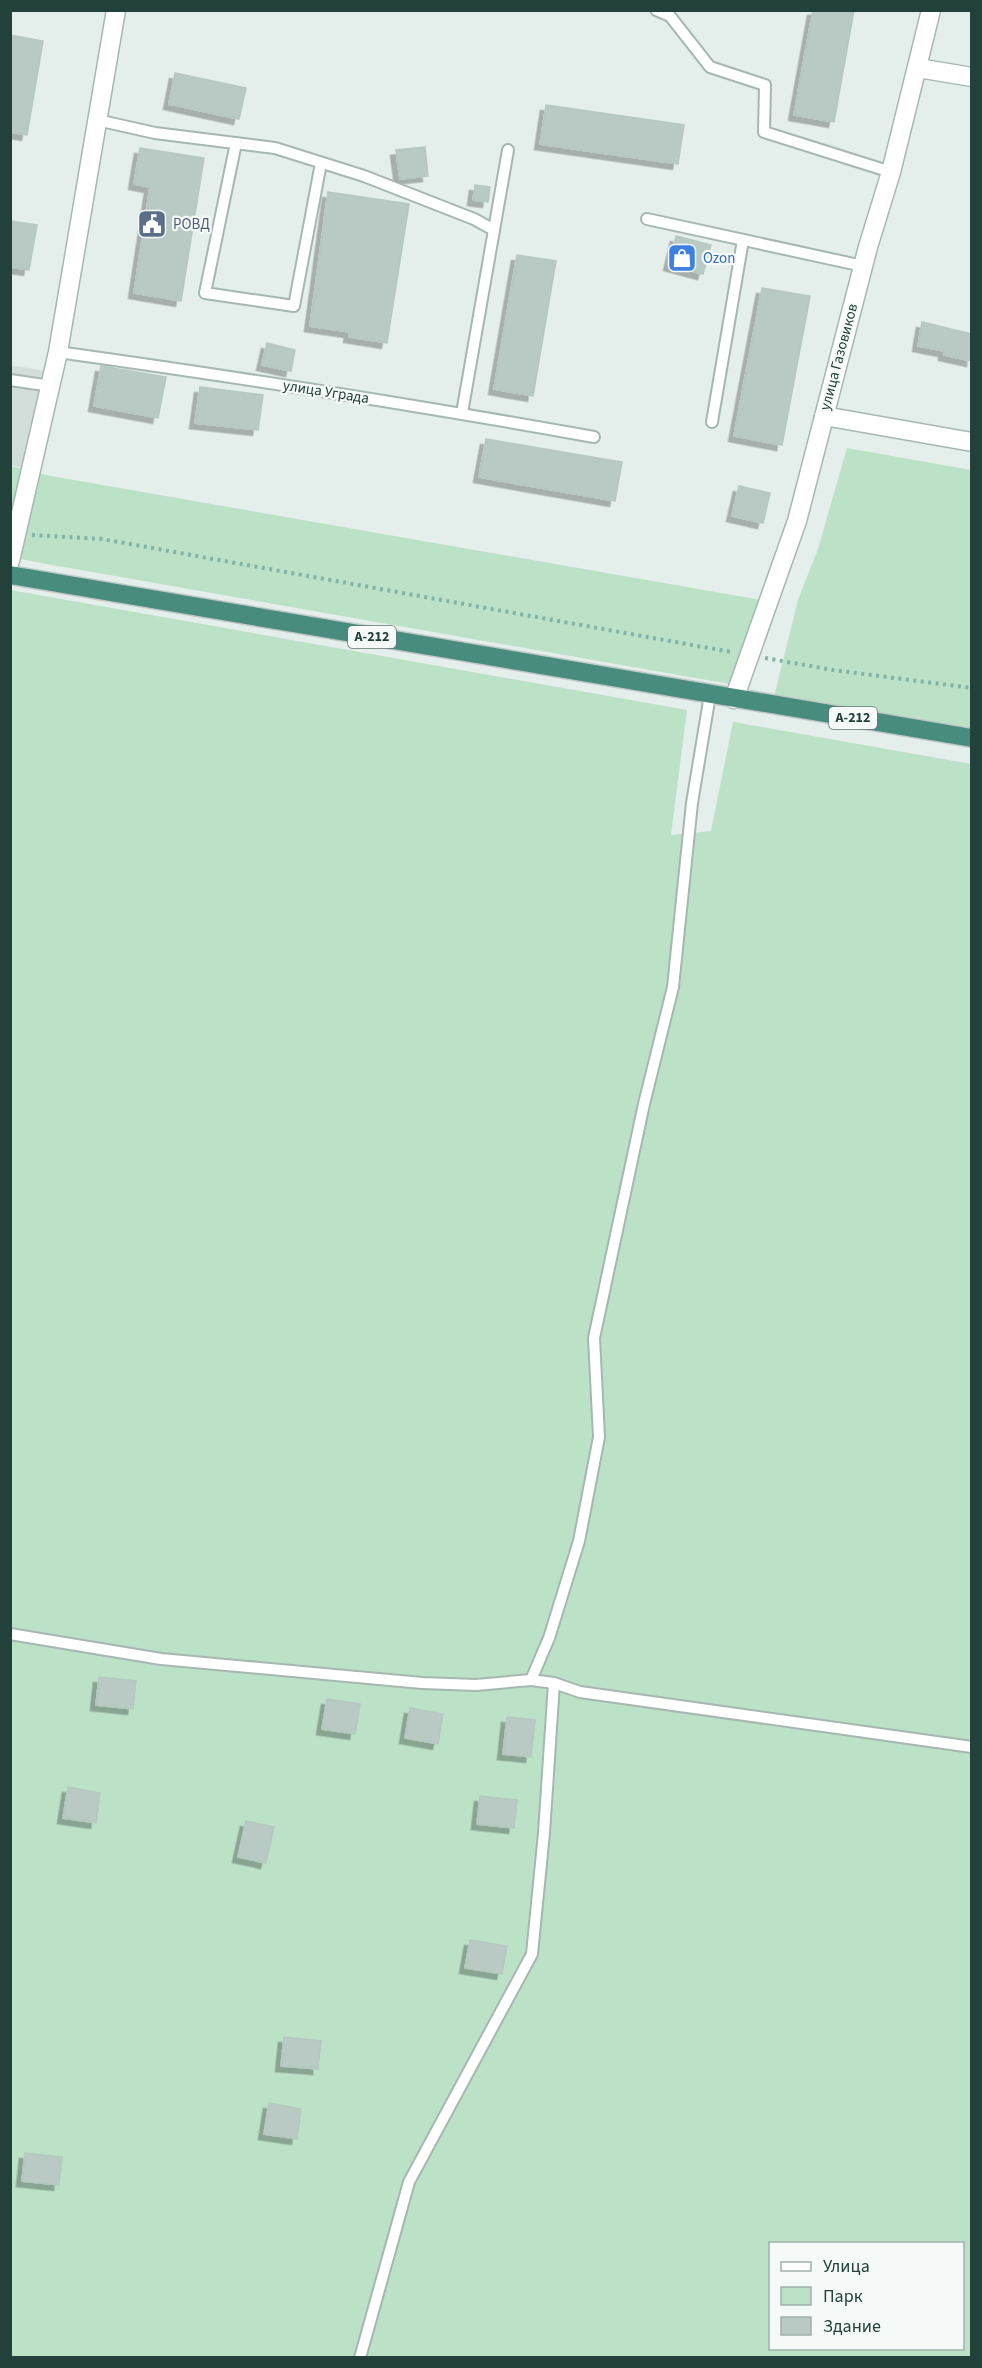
<svg xmlns="http://www.w3.org/2000/svg" width="982" height="2368" font-family="'Source Sans 3',sans-serif">
	<style>
		.built { fill: #d2ded9 }
		.green { fill: #bbe1c6; fill-rule: evenodd }
		.building { fill: #b9c9c3; stroke: #b5c8c1; stroke-width: 1.5; filter: url(#shadow) }
		.lines { fill: none; stroke-linecap: round; stroke-linejoin: round }
		.service-casing { stroke: #a6b7b2; stroke-width: 14 }
		.minor-casing { stroke: #a6b7b2; stroke-width: 21 }
		.trunk-casing { stroke: #c1cac8; stroke-width: 21 }
		.path { stroke: #82b4a6; stroke-width: 4; stroke-dasharray: 3 4.5; stroke-linecap: butt }
		.service { stroke: #fff; stroke-width: 10 }
		.minor { stroke: #fff; stroke-width: 18 }
		.trunk { stroke: #488c7e; stroke-width: 18 }
		.labels { text-anchor: middle; dominant-baseline: central; stroke-width: 4.5; stroke-linejoin: round; paint-order: stroke }
		.shield { fill: #f5faf8; stroke: #617873; stroke-width: 1.5 }
		.shield-label { font-size: 14px; font-weight: bold; fill: #22413a }
		.service-label { font-size: 15px; fill: #4e5e75; stroke: #f5faf8; text-anchor: start }
		.shop-label { font-size: 15px; fill: #366cbe; stroke: #f5faf8; text-anchor: start }
		.street-label { font-size: 15px; fill: #22413a; stroke: #f5faf8 }
	</style>
	<defs>
		<filter id="shadow"><feDropShadow dx="-5.5" dy="5.5" stdDeviation="0" flood-color="#0004"/></filter>
	</defs>
	<rect width="100%" height="100%" fill="#e4eeea"/>
	<path class="built" d="M10 365 45 371 26 468 11 466Z"/>
	<g class="green">
		<path d="M847 448 971 470V729L774 697 798 600 818 549Z"/>
		<path d="M10 466 51 476 778 603 765 643 741 686 41 563 11 557Z"/>
		<path d="M10 590 687 710 671 835 711 831 733 722 971 764V2357H11ZM770 2244H962V2348H770Z"/>
	</g>
	<g class="building">
		<path d="M813 10H854L834 122 794 115Z"/>
		<path d="M10 35 43 41 27 135 10 132Z"/>
		<path d="M175 73 246 88 239 119 169 104Z"/>
		<path d="M546 105 684 125 678 164 540 144Z"/>
		<path d="M425 147 428 176 400 179 396 150Z"/>
		<path d="M140 148 204 158 181 301 134 293 150 187 134 184Z"/>
		<path d="M475 185 490 187 488 202 473 200Z"/>
		<path d="M328 192 409 204 387 343 349 337 350 332 310 326Z"/>
		<path d="M10 221 37 225 29 270 10 267Z"/>
		<path d="M676 236 711 245 703 274 669 265Z"/>
		<path d="M517 255 556 261 533 396 494 389Z"/>
		<path d="M762 288 810 296 782 445 734 436Z"/>
		<path d="M922 322 972 334V361L944 355V351L918 346Z"/>
		<path d="M267 343 295 350 291 371 262 365Z"/>
		<path d="M101 366 166 377 158 418 94 406Z"/>
		<path d="M200 387 263 395 258 430 195 423Z"/>
		<path d="M486 439 622 462 615 501 479 477Z"/>
		<path d="M739 486 770 493 763 523 732 516Z"/>
		<path d="M99 1677 136 1681 133 1709 96 1705Z"/>
		<path d="M327 1699 360 1704 355 1734 322 1729Z"/>
		<path d="M410 1708 443 1714 438 1744 405 1738Z"/>
		<path d="M507 1717 535 1720 531 1757 503 1754Z"/>
		<path d="M68 1787 100 1793 96 1823 63 1818Z"/>
		<path d="M480 1796 517 1800 514 1828 477 1824Z"/>
		<path d="M246 1821 274 1827 266 1863 238 1857Z"/>
		<path d="M470 1940 507 1946 502 1974 465 1968Z"/>
		<path d="M284 2037 321 2041 318 2069 281 2066Z"/>
		<path d="M269 2103 301 2109 297 2139 264 2134Z"/>
		<path d="M25 2153 62 2157 59 2185 22 2181Z"/>
	</g>
	<g class="lines">
		<g class="service-casing">
			<g id="service">
				<path d="M656 10 670 16 710 67 765 85 764 132 891 172"/>
				<path d="M97 120 155 133 275 148 364 176 474 219 494 230"/>
				<path d="M236 143 205 293 294 306 321 163"/>
				<path d="M647 219 863 266"/>
				<path d="M58 352C237 377 416 405 594 437"/>
				<path d="M10 380 51 386"/>
				<path d="M462 413 508 150"/>
				<path d="M712 422 743 240"/>
				<path d="M710 695 692 803 673 987 644 1104 594 1338 599 1437 579 1541 549 1638 531 1680 554 1683 580 1692 972 1747"/>
				<path d="M10 1634 161 1659 422 1683 476 1685 531 1680"/>
				<path d="M360 2358 409 2182 532 1954 544 1833 554 1683"/>
			</g>
		</g>
		<g class="minor-casing">
			<g id="minor">
				<path d="M918 68 972 77"/>
				<path d="M824 416 972 442"/>
				<path d="M10 561 58 352 116 10"/>
				<path d="M734 699 797 521 868 247 891 172 931 10"/>
			</g>
		</g>
		<g class="trunk-casing">
			<path id="trunk" d="M10 575 972 738"/>
		</g>
		<g class="path">
			<path d="M32 535 102 539 731 652"/>
			<path d="M765 658 833 670 972 688"/>
		</g>
		<use href="#service" class="service"/>
		<use href="#minor" class="minor"/>
		<use href="#trunk" class="trunk"/>
	</g>
	<defs>
		<g id="civic-square" transform="scale(1.5)"><rect x="-9" y="-9" width="18" height="18" rx="4" fill="#5c6f8a" stroke="#f5faf8"/><path d="M-.6-6.5H3V-4.5H.6V-3L4-1V1h2V6H-6V1h2V-1L-.6-3ZM-1.2 2.5V6h2.4V2.5Z" fill="#fff"/></g>
		<g id="shop-square" transform="scale(1.5)"><rect x="-9" y="-9" width="18" height="18" rx="4" fill="#3f7fe0" stroke="#f5faf8"/><path d="M-5-2.5h2.3a2.7 3.5 0 0 1 5.4 0H5L5.5 6h-11ZM-1.5-2.5h3a1.5 2.3 0 0 0-3 0Z" fill="#fff"/></g>
	</defs>
	<g fill-rule="evenodd">
		<use href="#civic-square" x="152" y="224"/>
		<use href="#shop-square" x="682" y="258"/>
	</g>
	<g class="labels">
		<g class="shield">
			<rect x="348" y="626" width="48" height="22" rx="4.5"/>
			<rect x="829" y="707" width="48" height="22" rx="4.5"/>
		</g>
		<g class="shield-label">
			<text x="372" y="637">А-212</text>
			<text x="853" y="718">А-212</text>
		</g>
		<g class="service-label">
			<text x="173" y="224">РОВД</text>
		</g>
		<g class="shop-label">
			<text x="703" y="258">Ozon</text>
		</g>
		<g class="street-label">
			<text transform="translate(839 357) rotate(-75)">улица Газовиков</text>
			<text transform="translate(326 392) rotate(9)">улица Уграда</text>
		</g>
	</g>
	<rect width="982" height="2368" fill="none" stroke="#22413a" stroke-width="24"/>
	<rect x="769" y="2242" width="195" height="108" fill="#f5faf8" stroke="#a1b0ac" stroke-width="1.5"/>
	<rect x="781" y="2262" width="30" height="9" fill="#ffffff" stroke="#a1b0ac" stroke-width="1.5"/>
	<text x="823" y="2272" font-size="18" fill="#22413a">Улица</text>
	<rect x="781" y="2287" width="30" height="18" fill="#bbe1c6" stroke="#a1b0ac" stroke-width="1.5"/>
	<text x="823" y="2302" font-size="18" fill="#22413a">Парк</text>
	<rect x="781" y="2317" width="30" height="18" fill="#b9c9c3" stroke="#a1b0ac" stroke-width="1.5"/>
	<text x="823" y="2332" font-size="18" fill="#22413a">Здание</text>
</svg>
